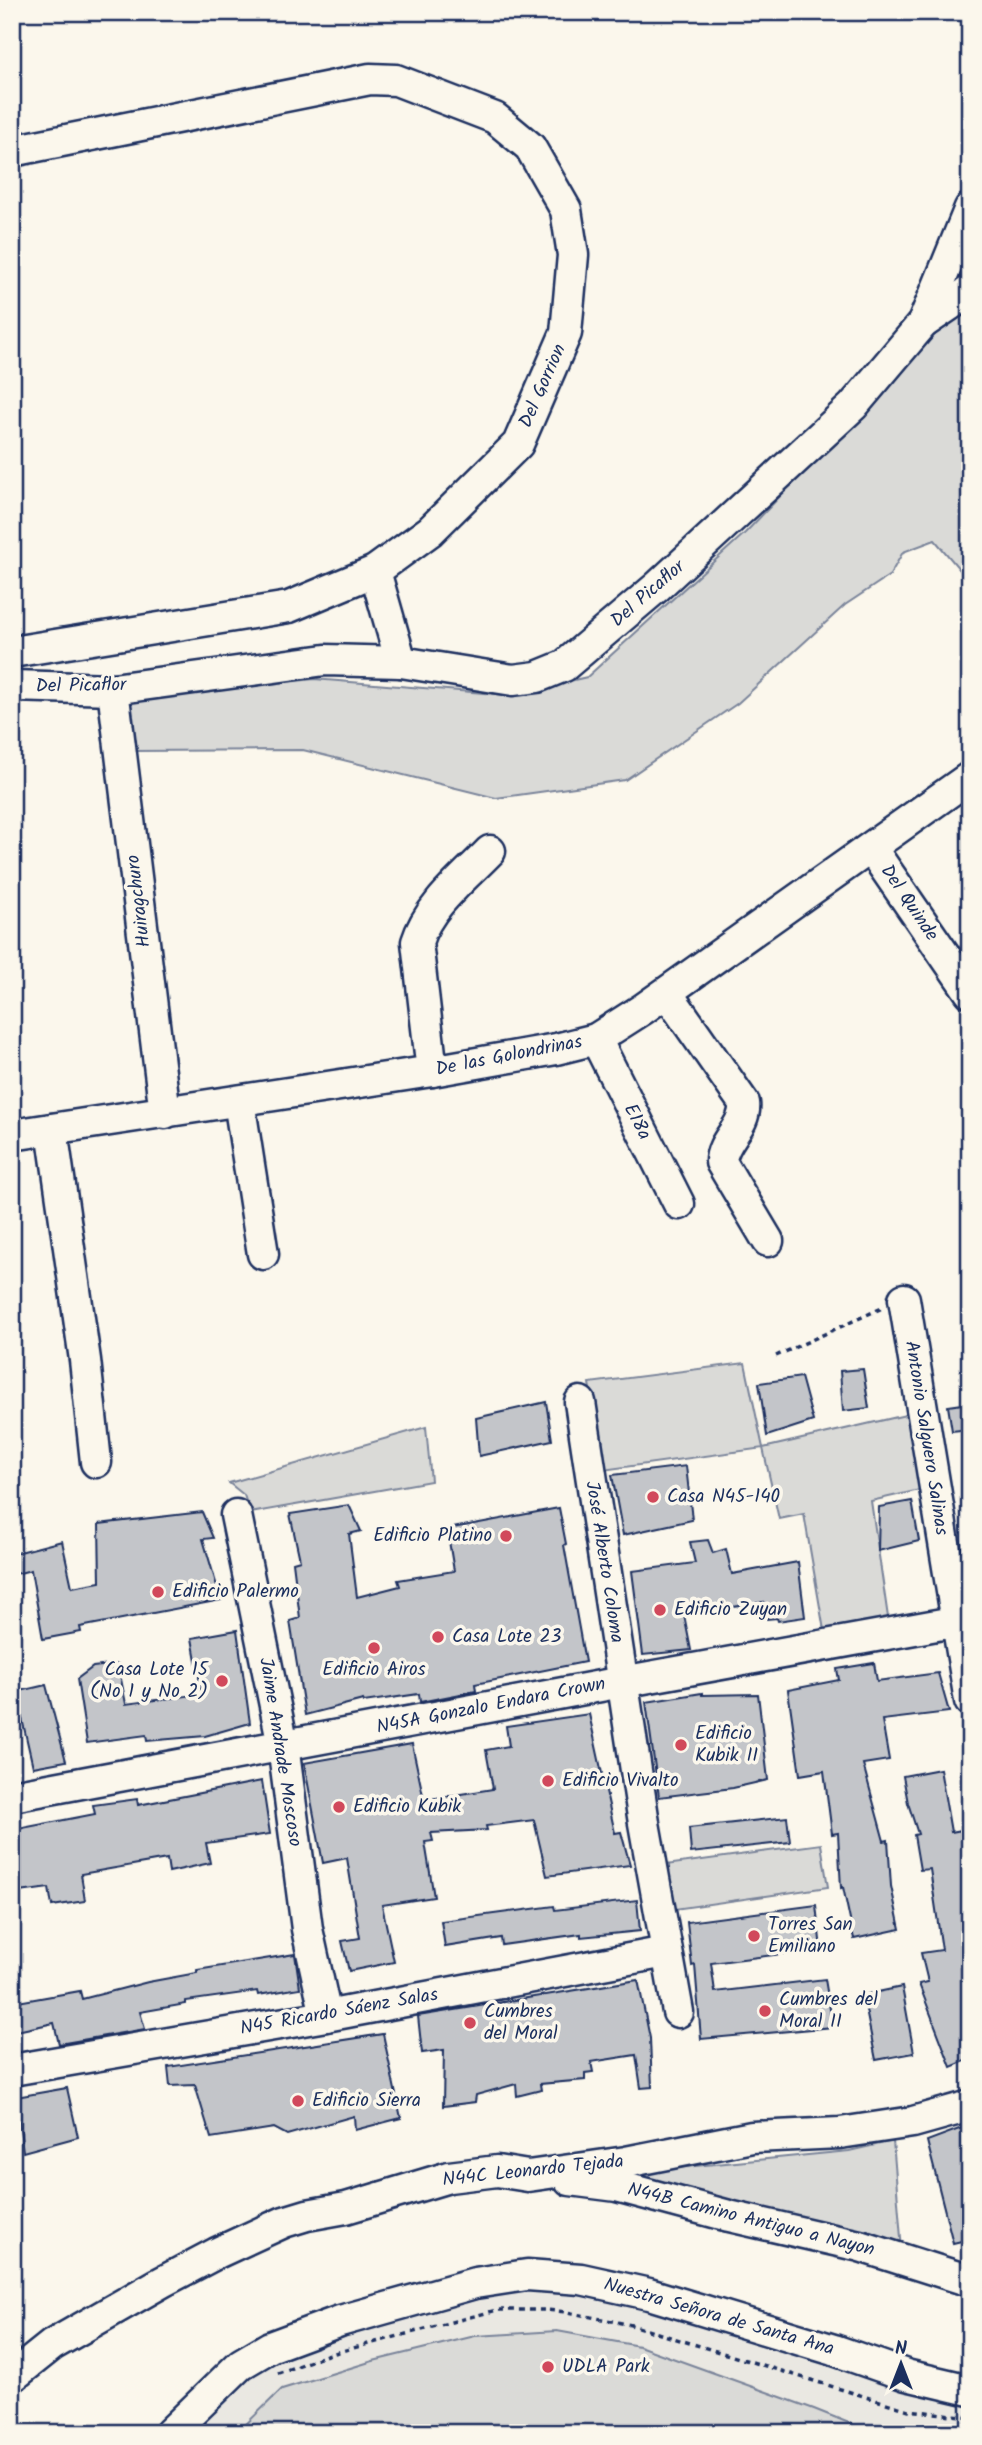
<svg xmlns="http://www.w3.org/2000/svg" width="982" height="2445" font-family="Kalam,sans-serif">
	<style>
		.built { fill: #eae8e2 }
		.green { fill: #dadad7; stroke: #7a849a; stroke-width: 2 }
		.building { fill: #c3c5c9; stroke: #1b2f5e; stroke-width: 2 }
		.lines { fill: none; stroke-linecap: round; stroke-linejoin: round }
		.minor-casing { stroke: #1b2f5e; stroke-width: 35 }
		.path { stroke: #1b2f5e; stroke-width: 3.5; stroke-dasharray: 5 5; stroke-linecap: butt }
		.minor { stroke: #fbf7ec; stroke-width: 30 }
		.poi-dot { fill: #d1495b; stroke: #fbf7ec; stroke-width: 2.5 }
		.labels { text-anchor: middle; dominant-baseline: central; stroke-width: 7; stroke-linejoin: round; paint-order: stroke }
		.street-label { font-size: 19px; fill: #1b2f5e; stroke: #fbf7ec }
		.poi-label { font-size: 19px; fill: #1b2f5e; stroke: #fbf7ec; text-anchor: start }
	</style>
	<rect width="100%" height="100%" fill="#fbf7ec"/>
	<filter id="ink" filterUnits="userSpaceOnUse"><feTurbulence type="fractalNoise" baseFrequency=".0143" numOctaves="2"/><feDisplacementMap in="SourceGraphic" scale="14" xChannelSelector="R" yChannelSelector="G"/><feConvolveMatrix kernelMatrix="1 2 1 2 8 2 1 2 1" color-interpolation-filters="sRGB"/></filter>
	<g filter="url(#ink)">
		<path class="built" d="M529 2293 574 2296 639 2309 903 2389 970 2406V2433H186L251 2375 279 2359 335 2339 410 2317 505 2294Z"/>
		<g class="green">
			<path d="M970 308V582L935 540 903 552 890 575 845 605 738 703 625 780 496 798 303 750 132 751 125 699 314 679 508 695 587 677 745 533 932 337Z"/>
			<path d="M745 1363 763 1448 910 1414 924 1489 871 1501 890 1631 826 1642 804 1514 779 1519 763 1448 603 1470 589 1383Z"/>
			<path d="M426 1427 431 1481 250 1513 244 1495 229 1483Z"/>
			<path d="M821 1844 828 1887 668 1910 658 1866Z"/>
			<path d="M893 2141 902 2250 623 2173 849 2151Z"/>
			<path d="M557 2331 639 2346 814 2409 874 2433H237L282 2389 373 2361 475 2336Z"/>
		</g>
		<g class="building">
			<path d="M863 1369 869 1408 843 1411 840 1371Z"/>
			<path d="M801 1377 813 1421 767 1436 759 1383Z"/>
			<path d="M546 1402 552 1440 479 1456 476 1418Z"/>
			<path d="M970 1403V1429L952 1431 948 1406Z"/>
			<path d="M686 1466 692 1520 623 1535 612 1475Z"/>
			<path d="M912 1501 919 1541 878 1551 879 1507Z"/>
			<path d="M349 1505 361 1531 349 1534 357 1597 400 1586 398 1580 454 1571 447 1529 559 1508 566 1544 564 1545 585 1662 475 1684 476 1691 420 1702 419 1694 364 1702 363 1700 305 1715 290 1621 300 1618 293 1562 300 1560 290 1514Z"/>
			<path d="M202 1512 213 1538 203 1539 221 1600 80 1627 81 1632 43 1639 31 1570 12 1575V1554L62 1541 72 1587 100 1582 99 1524Z"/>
			<path d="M708 1540 713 1553 726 1549 732 1574 798 1562 805 1617 778 1621 777 1618 767 1619 764 1602 684 1615 691 1650 643 1655 632 1571 695 1563 690 1542Z"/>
			<path d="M237 1630 250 1723 205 1736 147 1741 146 1735 87 1743 77 1679 93 1667 118 1664 126 1704 202 1694 192 1638Z"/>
			<path d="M874 1663 877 1681 938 1673 949 1712 882 1720 889 1760 863 1764 884 1841 888 1840 891 1886 900 1929 854 1939 843 1887 841 1888 838 1833 832 1834 824 1771 800 1775 788 1690 839 1680 837 1669Z"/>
			<path d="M46 1685 66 1761 33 1767 16 1692Z"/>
			<path d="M702 1693V1695L758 1694 768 1780 733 1788 659 1797 646 1702Z"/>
			<path d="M589 1714 615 1833 621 1832 630 1865 547 1876 534 1820 486 1826 487 1830 431 1833 433 1841 425 1842 434 1897 382 1905 394 1962 349 1971 342 1941 360 1938 347 1858 323 1863 304 1763 412 1744 424 1800 493 1789 486 1750 509 1746 506 1726Z"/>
			<path d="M940 1769 951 1832 967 1829 970 1842V2059L951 2067 919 1984 928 1982 921 1953 942 1950 930 1869 920 1870 914 1835 918 1834 908 1803 903 1776Z"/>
			<path d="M262 1781 270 1834 206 1843 210 1863 169 1872 167 1859 81 1874 85 1901 52 1906 49 1888 12 1893V1830L95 1814 93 1805 137 1799 138 1805Z"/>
			<path d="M787 1817 790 1842 691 1853 689 1828Z"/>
			<path d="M637 1900 640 1931 581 1937V1934L502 1945 501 1938 445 1947 441 1921 554 1906 555 1910Z"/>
			<path d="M816 1905 821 1949 711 1963 715 1992 825 1979 833 2027 701 2039 695 1965 692 1966 687 1922Z"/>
			<path d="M295 1954 300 1988 258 1995 257 1991 186 2001V2004L140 2012 145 2029 59 2044 54 2023 12 2032V2003L80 1991 82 1999 148 1982 197 1973V1970Z"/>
			<path d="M638 1980 650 2038 652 2087 641 2088 636 2055 591 2062 593 2072 585 2073V2080L540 2084 541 2090 517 2096 516 2084 476 2095 475 2102 443 2106 444 2050 422 2053 418 2016Z"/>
			<path d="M902 1987 914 2053 876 2060 863 1995Z"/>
			<path d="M383 2034 401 2118 355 2130 354 2116 287 2135 274 2128 211 2138 195 2085 170 2086 168 2067Z"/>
			<path d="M67 2088 78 2137 23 2152 16 2097Z"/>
			<path d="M970 2125V2239L953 2243 927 2141Z"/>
		</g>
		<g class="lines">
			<g class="minor-casing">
				<g id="minor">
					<path d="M12 151 370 79 396 80 495 118 530 147 566 210 573 255 566 333 518 444 430 531 375 571 289 607 12 652"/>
					<path d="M923 323 970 291"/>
					<path d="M375 571 401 662"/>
					<path d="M12 686 113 689 325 660 401 662 513 680 537 677 564 666 657 587 853 406 923 323 970 208"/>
					<path d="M113 689 165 1113"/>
					<path d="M871 848 970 992"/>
					<path d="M667 993 744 1103C747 1126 721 1140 721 1162L768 1241"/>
					<path d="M596 1039 679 1204"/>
					<path d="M432 1071 417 942C428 906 464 878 490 851"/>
					<path d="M239 1101 263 1254"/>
					<path d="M52 1129 85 1360 96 1462"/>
					<path d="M12 1135 432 1071 556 1049 596 1039 643 1009 970 777"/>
					<path d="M904 1299 970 1701"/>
					<path d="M580 1402 644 1823 678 2012"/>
					<path d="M236 1515 283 1745 307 1929 326 2016"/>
					<path d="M12 1796 622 1682 970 1619"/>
					<path d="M12 2070 326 2016 666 1952"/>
					<path d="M570 2180 617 2186 729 2216 860 2246 970 2281"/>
					<path d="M12 2377 52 2345 162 2282 217 2253 284 2222 307 2215 346 2208 449 2177 497 2171 528 2176 626 2162 752 2137 840 2133 913 2122 970 2106"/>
					<path d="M170 2433 241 2364 270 2347 340 2321 475 2283 527 2275 581 2279 649 2294 834 2350 906 2375 970 2390"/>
				</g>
			</g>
			<g class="path">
				<path d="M776 1356 882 1308"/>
				<path d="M278 2373 327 2355 497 2310H545L567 2312 631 2325 909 2410 970 2417"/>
			</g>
			<use href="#minor" class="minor"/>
		</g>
	</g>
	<g class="poi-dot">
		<circle cx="653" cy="1497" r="7"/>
		<circle cx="506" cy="1536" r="7"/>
		<circle cx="158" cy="1592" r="7"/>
		<circle cx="660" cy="1610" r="7"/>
		<circle cx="438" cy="1637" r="7"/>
		<circle cx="374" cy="1648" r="7"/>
		<circle cx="222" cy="1681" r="7"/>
		<circle cx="681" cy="1745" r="7"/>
		<circle cx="548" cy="1781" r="7"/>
		<circle cx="339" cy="1807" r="7"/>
		<circle cx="754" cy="1936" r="7"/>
		<circle cx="765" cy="2011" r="7"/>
		<circle cx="470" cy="2023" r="7"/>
		<circle cx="298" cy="2101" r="7"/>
		<circle cx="548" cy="2367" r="7"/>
	</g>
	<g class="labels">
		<g class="street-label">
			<text transform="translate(543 386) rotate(-66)">Del Gorrion</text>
			<text transform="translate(648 594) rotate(-41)">Del Picaflor</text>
			<text transform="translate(81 686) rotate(-1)">Del Picaflor</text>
			<text transform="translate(139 901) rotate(-97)">Huiragchuro</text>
			<text transform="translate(909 903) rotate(56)">Del Quinde</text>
			<text transform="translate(509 1056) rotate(-11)">De las Golondrinas</text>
			<text transform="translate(637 1122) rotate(63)">E18a</text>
			<text transform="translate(926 1438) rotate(81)">Antonio Salguero Salinas</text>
			<text transform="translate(604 1562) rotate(81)">José Alberto Coloma</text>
			<text transform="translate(491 1706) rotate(-11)">N45A Gonzalo Endara Crown</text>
			<text transform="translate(280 1752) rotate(81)">Jaime Andrade Moscoso</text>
			<text transform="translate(339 2012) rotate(-10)">N45 Ricardo Sáenz Salas</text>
			<text transform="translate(533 2171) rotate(-6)">N44C Leonardo Tejada</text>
			<text transform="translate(751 2220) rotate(14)">N44B Camino Antiguo a Nayon</text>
			<text transform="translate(719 2317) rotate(16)">Nuestra Señora de Santa Ana</text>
		</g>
		<g class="poi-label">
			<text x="667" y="1497">Casa N45-140</text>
			<text x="492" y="1536" text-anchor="end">Edificio Platino</text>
			<text x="172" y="1592">Edificio Palermo</text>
			<text x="674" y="1610">Edificio Zuyan</text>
			<text x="452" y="1637">Casa Lote 23</text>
			<text x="208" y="1670" text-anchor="end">Casa Lote 15<tspan x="208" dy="22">(No 1 y No 2)</tspan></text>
			<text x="374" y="1670" text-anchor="middle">Edificio Airos</text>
			<text x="695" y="1734">Edificio<tspan x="695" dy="22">Kubik II</tspan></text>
			<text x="562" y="1781">Edificio Vivalto</text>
			<text x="353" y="1807">Edificio Kubik</text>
			<text x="768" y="1925">Torres San<tspan x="768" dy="22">Emiliano</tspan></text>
			<text x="779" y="2000">Cumbres del<tspan x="779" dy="22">Moral II</tspan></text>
			<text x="484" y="2012">Cumbres<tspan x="484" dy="22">del Moral</tspan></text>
			<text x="312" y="2101">Edificio Sierra</text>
			<text x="562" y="2367">UDLA Park</text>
		</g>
	</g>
	<rect width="982" height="2445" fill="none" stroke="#fbf7ec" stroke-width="42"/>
	<rect x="21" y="21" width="940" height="2403" fill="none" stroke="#1b2f5e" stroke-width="2.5" filter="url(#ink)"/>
	<g transform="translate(901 2364)" stroke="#fbf7ec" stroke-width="5" paint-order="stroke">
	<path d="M0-5L12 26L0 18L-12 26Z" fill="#1b2f5e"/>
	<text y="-10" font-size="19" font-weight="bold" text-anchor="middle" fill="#1b2f5e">N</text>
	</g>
</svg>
